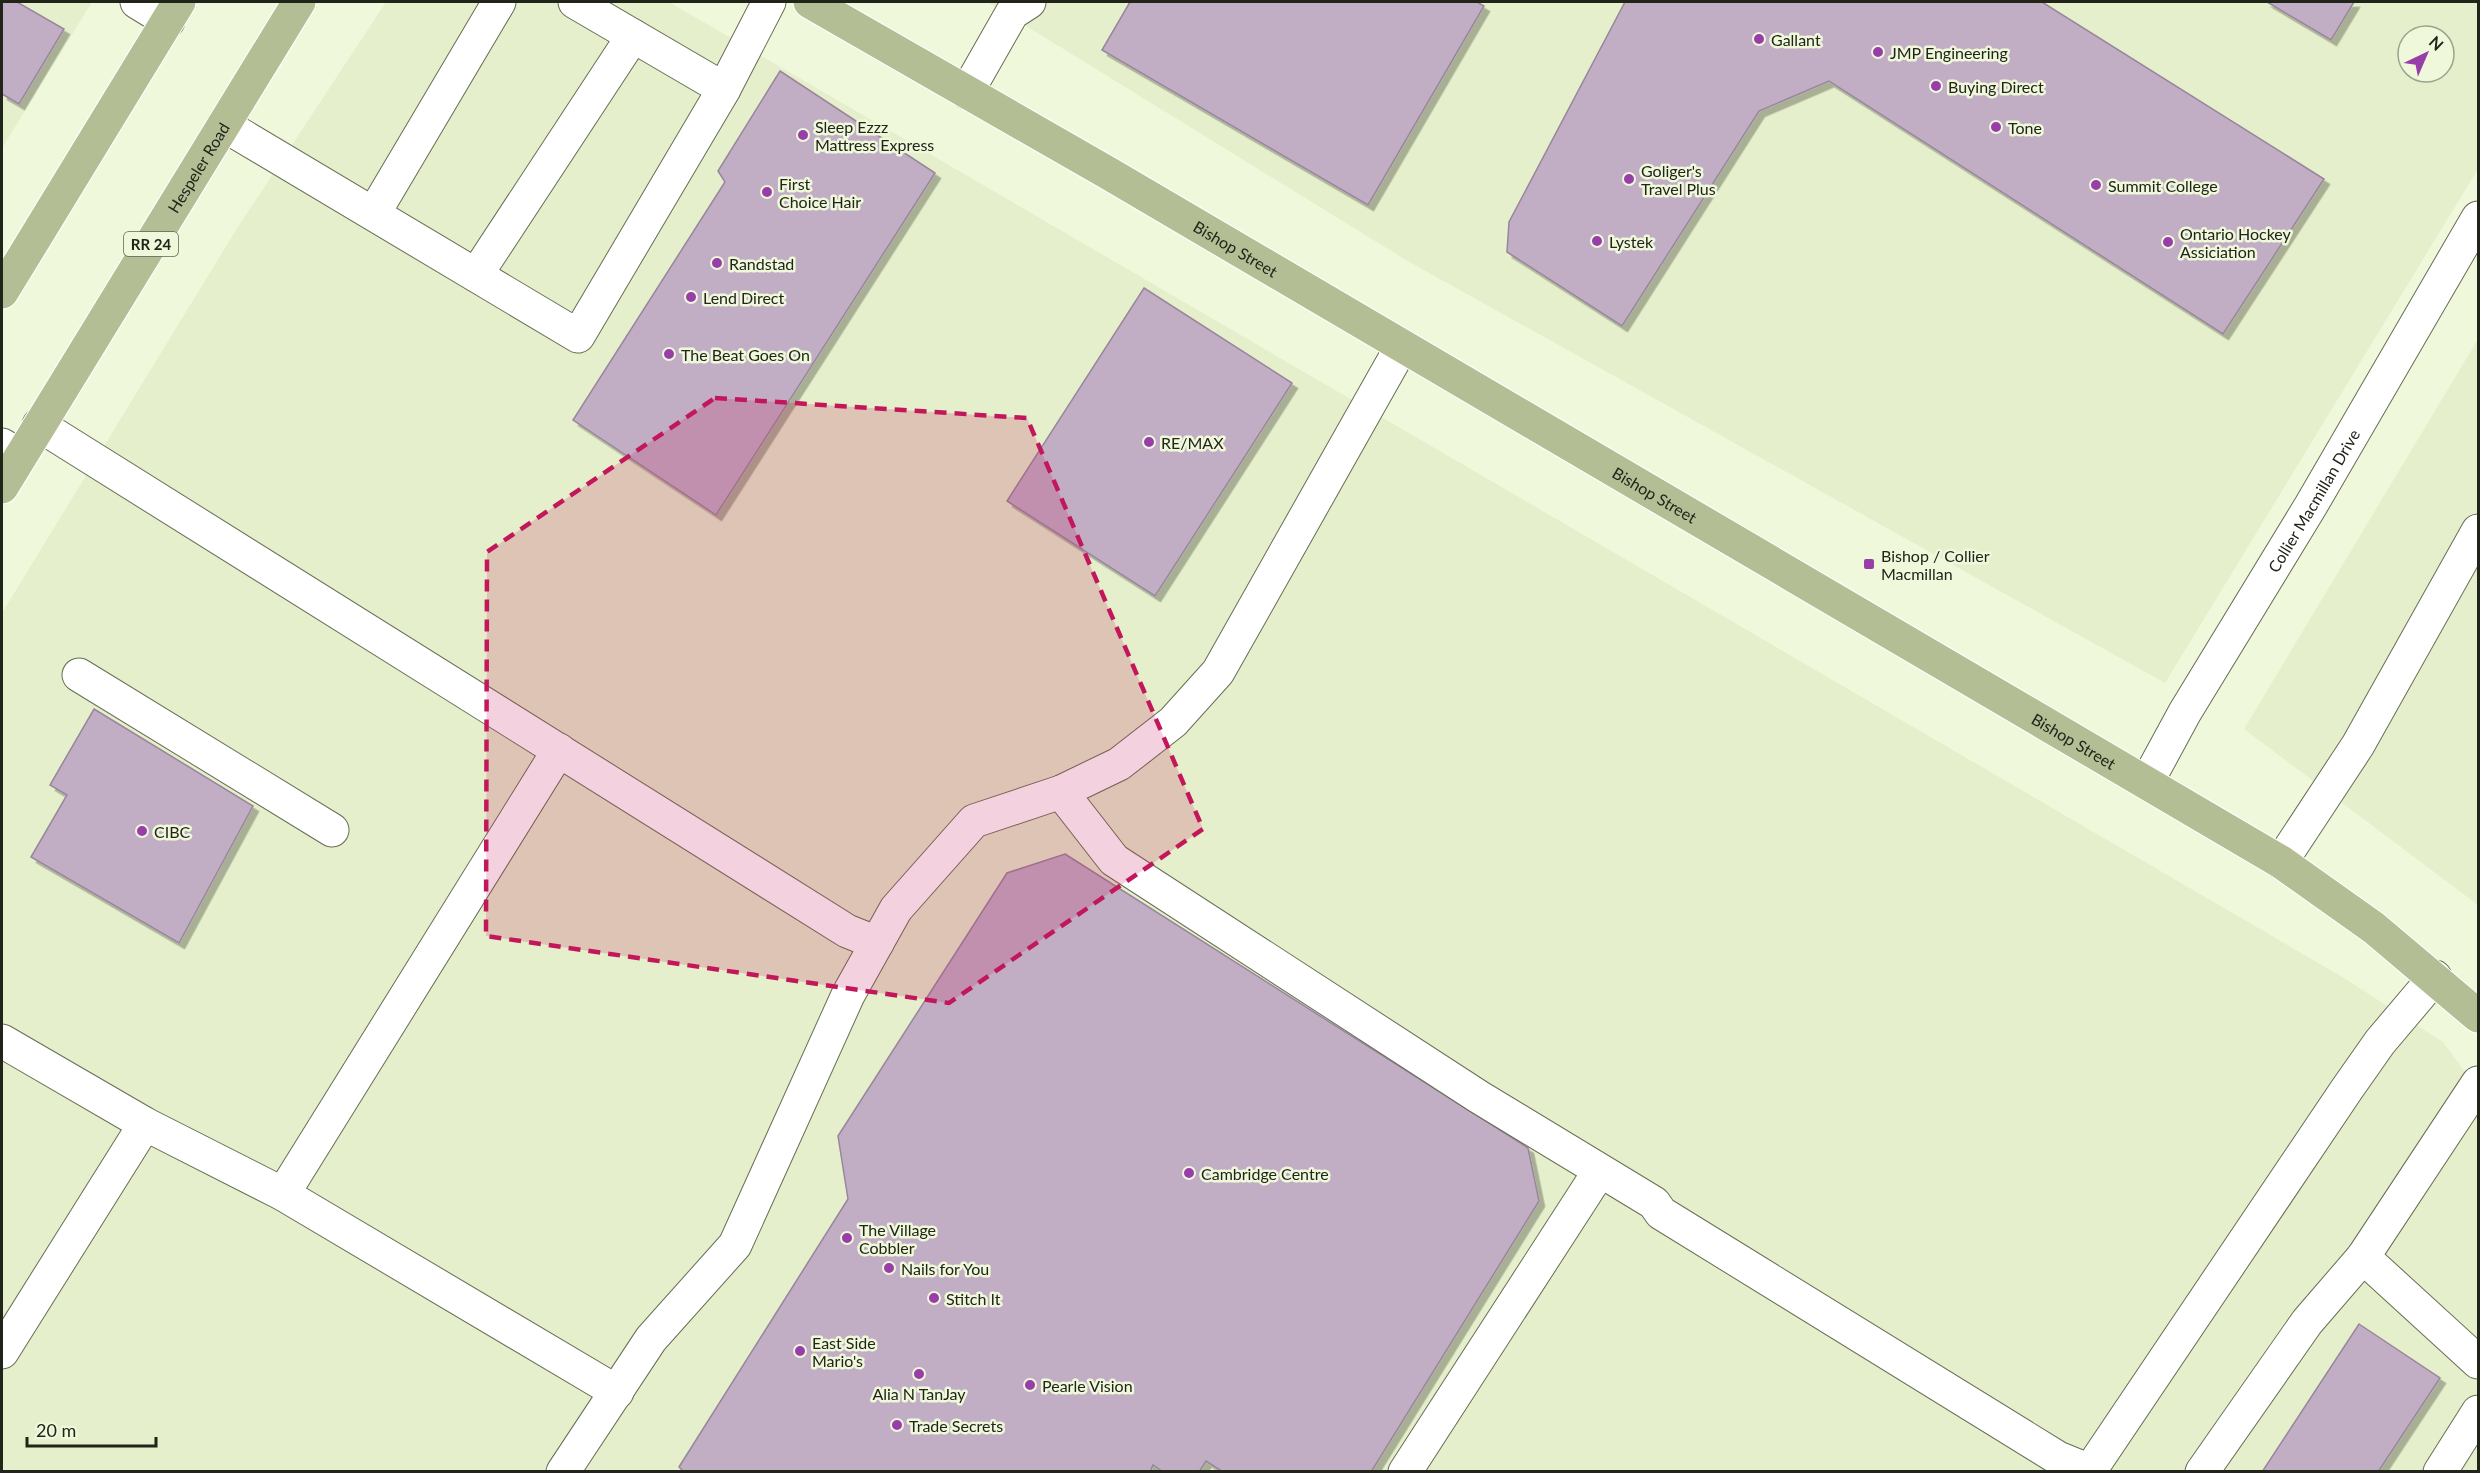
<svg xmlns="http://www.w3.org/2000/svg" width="2480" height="1473" font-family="Lato,sans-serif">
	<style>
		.built { fill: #e5efcb; fill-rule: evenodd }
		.building { fill: #c1aec5; stroke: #98869c; stroke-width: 1.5; filter: url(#shadow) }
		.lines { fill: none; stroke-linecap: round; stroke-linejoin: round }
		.minor-casing { stroke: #676e55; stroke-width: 35 }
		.major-casing { stroke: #fff; stroke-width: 35 }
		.minor { stroke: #fff; stroke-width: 33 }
		.major { stroke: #b4be95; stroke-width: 33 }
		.marked { fill: #c2185b; fill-opacity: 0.2; stroke: #c2185b; stroke-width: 4.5; stroke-dasharray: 12 8; stroke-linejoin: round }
		.poi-dot { fill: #983ea9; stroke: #eff8db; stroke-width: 2 }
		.labels { text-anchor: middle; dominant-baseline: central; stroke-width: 5; stroke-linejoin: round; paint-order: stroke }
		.shield { fill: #eff8db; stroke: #5f6453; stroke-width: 1.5 }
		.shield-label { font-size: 15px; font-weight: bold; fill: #212419 }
		.poi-label { font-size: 16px; fill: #212419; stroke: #eff8db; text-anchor: start }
		.street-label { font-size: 16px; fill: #212419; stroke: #eff8db }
	</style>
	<defs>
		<filter id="shadow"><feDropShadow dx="5.5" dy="5.5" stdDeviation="0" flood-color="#0004"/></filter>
	</defs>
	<rect width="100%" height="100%" fill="#eff8db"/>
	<g class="built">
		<path d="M2 2H92L2 148Z"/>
		<path d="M386 2H669L2344 978 2443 1042 2478 1090V1471H2V613L236 230Z"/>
		<path d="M987 2H2478V169L2165 683 1406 260ZM2408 36H2444V72H2408Z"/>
		<path d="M2478 339V905L2244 729Z"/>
	</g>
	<g class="building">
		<path d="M2 2H17L64 29 19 104 2 94Z"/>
		<path d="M1130 2H1477L1484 6 1368 205 1102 50Z"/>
		<path d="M1625 2H2042L2324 179 2223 334 1829 81 1759 111 1622 326 1507 252 1509 222Z"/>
		<path d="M2267 2H2354L2331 40Z"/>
		<path d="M780 71 935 173 716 515 573 420 725 182 718 171Z"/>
		<path d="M1144 288 1292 383 1155 596 1007 501Z"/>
		<path d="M94 709 253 806 179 943 31 857 67 795 50 785Z"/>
		<path d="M1065 854 1528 1148 1539 1201 1371 1472H1223L1206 1461 1199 1472H1163L1153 1465 1150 1472H684L679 1467 848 1199 838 1136 1007 873Z"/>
		<path d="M2359 1324 2440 1378 2378 1472H2262Z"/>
	</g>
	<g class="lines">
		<g class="minor-casing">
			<g id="minor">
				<path d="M137 2 168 21"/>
				<path d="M724 89 769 2"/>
				<path d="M967 92 1012 13 1029 2"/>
				<path d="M224 125 578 336 724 89 575 2"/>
				<path d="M374 213 499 2"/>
				<path d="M476 275 633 36"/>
				<path d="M39 425 847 931 877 943"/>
				<path d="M2 445 20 456"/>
				<path d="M79 675 332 830"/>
				<path id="s1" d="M2147 782 2185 712 2310 507 2478 218"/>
				<path d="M1061 792 1114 860 1479 1097 1654 1203 1661 1213 2058 1458 2090 1471"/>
				<path d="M2281 862 2358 745 2478 531"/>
				<path d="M2 1041 145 1124 283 1194 617 1392"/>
				<path d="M283 1194 559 750"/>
				<path d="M2363 1257 2478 1362"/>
				<path d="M2 1352 145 1124"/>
				<path d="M563 1472 651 1339 735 1245 848 995 896 909 974 821 1061 792 1119 764 1173 722 1218 672 1402 346"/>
				<path d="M1405 1472 1599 1172"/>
				<path d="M2089 1472 2347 1089 2380 1042 2435 977"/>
				<path d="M2202 1472 2307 1322 2363 1257 2478 1083"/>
				<path d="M2440 1472 2478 1412"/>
			</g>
		</g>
		<g class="major-casing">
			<g id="major">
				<path id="s2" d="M810 2 1108 173 2281 862 2374 928 2478 1016"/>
				<path d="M2 292 179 2"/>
				<path id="s3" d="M2 487 299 2"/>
			</g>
		</g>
		<use href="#minor" class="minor"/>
		<use href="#major" class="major"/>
	</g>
	<path class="marked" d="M715 398 1027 418 1203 829 949 1003 486 936 487 552Z"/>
	<g class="poi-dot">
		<circle cx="1759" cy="39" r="6"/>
		<circle cx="1878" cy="52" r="6"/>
		<circle cx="1936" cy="86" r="6"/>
		<circle cx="1996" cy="127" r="6"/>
		<circle cx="803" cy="135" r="6"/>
		<circle cx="1629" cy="179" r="6"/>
		<circle cx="2096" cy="185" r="6"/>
		<circle cx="767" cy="192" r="6"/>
		<circle cx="1597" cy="241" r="6"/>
		<circle cx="2168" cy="242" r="6"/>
		<circle cx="717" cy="263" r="6"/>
		<circle cx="691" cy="297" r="6"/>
		<circle cx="669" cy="354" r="6"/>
		<circle cx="1149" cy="442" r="6"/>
		<rect x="1863" y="558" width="12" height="12" rx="3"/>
		<circle cx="142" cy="831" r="6"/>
		<circle cx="1189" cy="1173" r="6"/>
		<circle cx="847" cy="1238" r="6"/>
		<circle cx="889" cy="1268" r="6"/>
		<circle cx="934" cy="1298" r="6"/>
		<circle cx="800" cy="1351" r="6"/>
		<circle cx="919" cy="1374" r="6"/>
		<circle cx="1030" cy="1385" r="6"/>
		<circle cx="897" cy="1425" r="6"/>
	</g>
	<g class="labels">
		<rect class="shield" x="124" y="232" width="54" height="24" rx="4.5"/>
		<g class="shield-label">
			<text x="151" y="244">RR 24</text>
		</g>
		<g class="poi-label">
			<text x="1771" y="39">Gallant</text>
			<text x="1890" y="52">JMP Engineering</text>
			<text x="1948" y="86">Buying Direct</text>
			<text x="815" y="126">Sleep Ezzz<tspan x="815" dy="18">Mattress Express</tspan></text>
			<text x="2008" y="127">Tone</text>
			<text x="1641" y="170">Goliger's<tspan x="1641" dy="18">Travel Plus</tspan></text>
			<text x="779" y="183">First<tspan x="779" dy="18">Choice Hair</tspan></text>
			<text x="2108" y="185">Summit College</text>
			<text x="2180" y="233">Ontario Hockey<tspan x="2180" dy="18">Assiciation</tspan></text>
			<text x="1609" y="241">Lystek</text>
			<text x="729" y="263">Randstad</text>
			<text x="703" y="297">Lend Direct</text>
			<text x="681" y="354">The Beat Goes On</text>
			<text x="1161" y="442">RE/MAX</text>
			<text x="1881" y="555">Bishop / Collier<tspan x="1881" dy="18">Macmillan</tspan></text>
			<text x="154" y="831">CIBC</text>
			<text x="1201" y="1173">Cambridge Centre</text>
			<text x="859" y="1229">The Village<tspan x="859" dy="18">Cobbler</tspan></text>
			<text x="901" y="1268">Nails for You</text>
			<text x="946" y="1298">Stitch It</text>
			<text x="812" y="1342">East Side<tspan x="812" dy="18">Mario's</tspan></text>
			<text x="1042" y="1385">Pearle Vision</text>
			<text x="919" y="1393" text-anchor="middle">Alia N TanJay</text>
			<text x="909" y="1425">Trade Secrets</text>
		</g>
		<g class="street-label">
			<text stroke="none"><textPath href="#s3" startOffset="375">Hespeler Road</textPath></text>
			<text stroke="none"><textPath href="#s2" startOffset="492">Bishop Street</textPath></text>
			<text stroke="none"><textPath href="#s2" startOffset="978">Bishop Street</textPath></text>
			<text stroke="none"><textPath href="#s1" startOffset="327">Collier Macmillan Drive</textPath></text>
			<text stroke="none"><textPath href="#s2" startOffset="1464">Bishop Street</textPath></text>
		</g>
	</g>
	<rect width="2480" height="1473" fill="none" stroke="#212419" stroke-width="6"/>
	<g transform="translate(2426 54) rotate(44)"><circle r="28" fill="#eff8db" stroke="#9da38d" stroke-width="1.5"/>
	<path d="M0-4.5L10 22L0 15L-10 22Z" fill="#983ea9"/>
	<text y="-9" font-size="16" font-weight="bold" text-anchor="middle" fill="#212419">N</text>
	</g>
	<path d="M27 1437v9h129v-9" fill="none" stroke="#212419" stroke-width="3"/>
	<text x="36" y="1437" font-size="18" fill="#212419" stroke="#eff8db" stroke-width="4.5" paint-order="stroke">20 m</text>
</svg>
